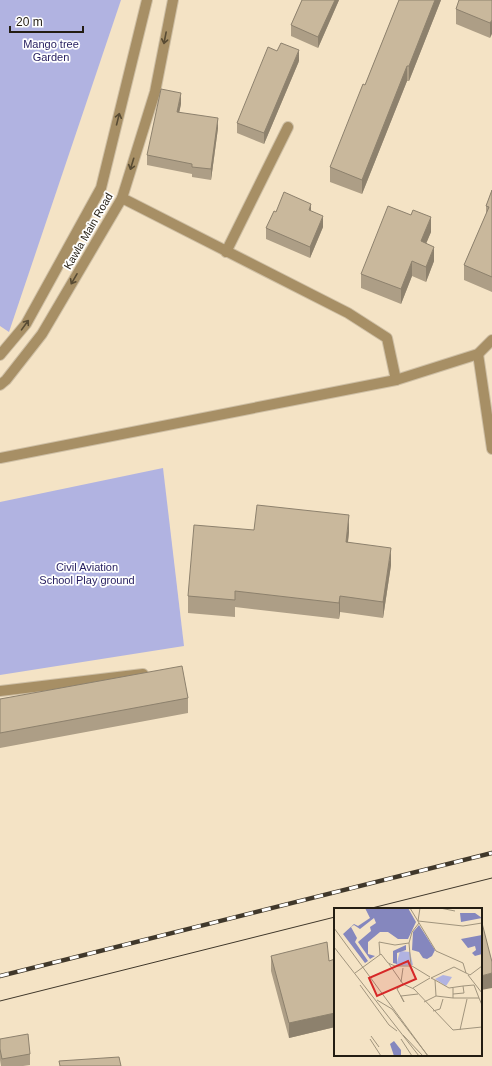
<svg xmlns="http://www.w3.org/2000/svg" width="492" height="1066" font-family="Helvetica,sans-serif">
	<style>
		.green { fill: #b1b3e1 }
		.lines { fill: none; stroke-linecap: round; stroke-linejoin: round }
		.minor-casing { stroke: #cebfa5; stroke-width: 12 }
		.minor { stroke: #a78f65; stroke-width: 10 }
		.tram { stroke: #40382b; stroke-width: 1 }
		.rail-casing { stroke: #40382b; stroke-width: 4.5 }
		.rail { stroke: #fff; stroke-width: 3; stroke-dasharray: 9; stroke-linecap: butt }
		.wall { fill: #ad9e86 }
		.shaded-wall { fill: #8d816d }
		.building { fill: #c9b89c; stroke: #8d816d }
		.oneway { stroke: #584b33 }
		.labels { text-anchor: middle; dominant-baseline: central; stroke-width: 3.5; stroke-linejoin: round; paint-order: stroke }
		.park-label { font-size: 11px; fill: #241c5e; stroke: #fff }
		.street-label { font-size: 11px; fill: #231d12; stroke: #fff }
		.inset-road { fill: none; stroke: #a0947d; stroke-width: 1 }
		.view { fill: #d62828; fill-opacity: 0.15; stroke: #d62828; stroke-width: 2 }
		.inset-edge { fill: none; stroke: #231d12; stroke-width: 2 }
	</style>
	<rect width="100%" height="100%" fill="#f4e3c5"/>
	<g class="green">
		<path d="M0 0H121L9 332 0 326Z"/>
		<path d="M163 468 184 646 0 675V502Z"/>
	</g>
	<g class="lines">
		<g class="minor-casing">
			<g id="minor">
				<path d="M122 198 348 313 387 338 396 380"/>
				<path d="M226 252 288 127"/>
				<path d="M478 354 492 449"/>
				<path d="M0 355 26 324 101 188 147 0"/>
				<path d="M0 385 6 380 42 334 122 198 155 92 173 0"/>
				<path d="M0 458 396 380 478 354 492 340"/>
				<path d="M0 691 143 674"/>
			</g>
		</g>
		<use href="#minor" class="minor"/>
		<g class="tram">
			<path d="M368 909 492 878"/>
			<path d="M0 1001 335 917"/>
		</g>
		<g class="rail-casing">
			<path id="rail" d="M0 976 492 853"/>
		</g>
		<use href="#rail" class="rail"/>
	</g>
	<g class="wall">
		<path d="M302 0H339L318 48 291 36V25Z"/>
		<path d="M399 0H441L409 81H407L362 194 330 182V167L365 85Z"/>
		<path d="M492 0 490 38 456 24V9Z"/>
		<path d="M299 61 264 144 237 133V123Z"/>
		<path d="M181 104 179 112 218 128 211 180 192 177V174L147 165V155Z"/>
		<path d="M492 190V292L464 280V265L486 214V206Z"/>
		<path d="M311 211 323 227 310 258 266 239V228L276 212Z"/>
		<path d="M411 215 431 232 426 243 434 261 426 282 412 276 401 304 361 288V274Z"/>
		<path d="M254 530 349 532 348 542 391 565 383 618 340 612 339 619 235 607V617L188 613V596Z"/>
		<path d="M188 698V713L0 748V699Z"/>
		<path d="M271 956 329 961 335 959V1027L289 1038 271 971Z"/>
		<path d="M0 1039 30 1054V1065L23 1066H1L0 1060Z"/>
	</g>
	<g class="shaded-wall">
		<path d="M335 0H339L318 48V37Z"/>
		<path d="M435 0H441L409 81V66Z"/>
		<path d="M492 20V34L490 38V23Z"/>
		<path d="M299 50V61L264 144V133Z"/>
		<path d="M407 66V81L362 194V180Z"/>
		<path d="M181 93V104L177 123V112Z"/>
		<path d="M218 118V128L211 180V169Z"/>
		<path d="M311 204V215L309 210Z"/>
		<path d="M323 216V227L310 258V247Z"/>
		<path d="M431 217V232L421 256V241Z"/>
		<path d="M434 247V261L426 282V267Z"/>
		<path d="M412 261V276L401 304V289Z"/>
		<path d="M349 515V532L346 558V542Z"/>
		<path d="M391 548V565L383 618V602Z"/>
		<path d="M340 596V612L339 619V603Z"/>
		<path d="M492 973V988L481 990V976Z"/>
		<path d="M335 1013V1027L289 1038V1023Z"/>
	</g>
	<g class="building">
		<path d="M302 0H335L318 37 291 25Z"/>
		<path d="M399 0H435L409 66H407L362 180 330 167 363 84 365 85Z"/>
		<path d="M459 0H492V20L490 23 456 9Z"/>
		<path d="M281 43 299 50 264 133 237 123 268 47 277 51Z"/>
		<path d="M161 89 181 93 177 112 218 118 211 169 192 167V164L147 155Z"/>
		<path d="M492 190V277L464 265 489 207 486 206Z"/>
		<path d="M284 192 311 204 309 210 323 216 310 247 266 228 274 211 276 212Z"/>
		<path d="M388 206 411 215 413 210 431 217 421 241 434 247 426 267 412 261 401 289 361 274Z"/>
		<path d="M257 505 349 515 346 542 391 548 383 602 340 596 339 603 235 591V600L188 596 194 525 254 530Z"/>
		<path d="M182 666 188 698 0 733V699Z"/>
		<path d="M481 923H482L492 962V973L481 976Z"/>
		<path d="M327 942 329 961 335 959V1013L289 1023 271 956Z"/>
		<path d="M28 1034 30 1054 2 1059 0 1049V1039Z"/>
		<path d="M119 1057 121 1066H60L59 1061Z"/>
	</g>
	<defs><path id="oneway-shaft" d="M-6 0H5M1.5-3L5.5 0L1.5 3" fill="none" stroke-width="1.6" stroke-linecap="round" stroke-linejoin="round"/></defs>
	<g class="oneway">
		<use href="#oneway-shaft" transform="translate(165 38) rotate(101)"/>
		<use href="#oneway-shaft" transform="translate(118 119) rotate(-76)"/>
		<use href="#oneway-shaft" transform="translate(132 164) rotate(107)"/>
		<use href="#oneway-shaft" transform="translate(74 279) rotate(120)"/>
		<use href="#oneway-shaft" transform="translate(25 325) rotate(-54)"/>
	</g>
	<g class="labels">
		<g class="park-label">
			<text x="51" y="44">Mango tree<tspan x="51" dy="13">Garden</tspan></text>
			<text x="87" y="567">Civil Aviation<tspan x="87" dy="13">School Play ground</tspan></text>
		</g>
		<g class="street-label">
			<text transform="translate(88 231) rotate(-60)">Kawla Main Road</text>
		</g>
	</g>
	<g transform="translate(334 908)">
		<rect width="148" height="148" fill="#f4e3c5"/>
		<path d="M66 43 76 44 79 57 62 58ZM109 67 118 69 112 78 101 71Z" fill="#b1b3e1"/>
		<path d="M31 0H74L82 14 74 31H64L54 24H46L34 34V46L41 48 36 51 24 34 37 23 36 19 42 15 40 10 26 21 20 17 17 19 23 30 21 34 34 53 31 55 9 26 20 16 24 18 36 10ZM126 5H141L148 10 127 14ZM85 17 101 42 98 48 93 51 89 50 85 44 78 42 79 24ZM148 27V46L141 48 138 45 142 42 141 38 134 40 127 31ZM72 37V42L63 45V56L59 55V43ZM60 133 67 142V148H60L56 136Z" fill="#8587be"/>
		<path class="inset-road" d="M76 0 102 43 129 55 132 65M86 0 84 13 129 18 148 15M106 0 121 3M0 20 94 148M0 39 85 148M46 47 45 34 61 37 75 35M55 56 69 76 80 81 119 122 148 119M77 58 75 35 78 24 85 15M21 65 47 46 54 55 61 58H78L96 69M134 67 148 85M101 72 115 80 129 78 130 85 119 86M67 74 69 60M69 76 63 81 70 94 67 88 84 86M26 77 55 117 63 123M129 78 140 77 145 90M79 80 96 70M119 80V90L102 88 101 72 97 70 120 59 136 67 148 58M119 90H145L148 97M43 92 58 101 94 148M90 94 102 88M99 103 106 101 109 91M126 122 133 91M69 127 89 148M37 128 45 139M36 131 47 148M67 131 78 148"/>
		<path class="view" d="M74 53 82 71 43 88 35 70Z"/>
		<rect width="148" height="148" class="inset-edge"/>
	</g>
	<path d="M10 26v6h73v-6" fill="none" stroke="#231d12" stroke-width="2"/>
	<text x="16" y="26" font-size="12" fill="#231d12" stroke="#ffffff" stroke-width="3" paint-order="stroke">20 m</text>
</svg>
